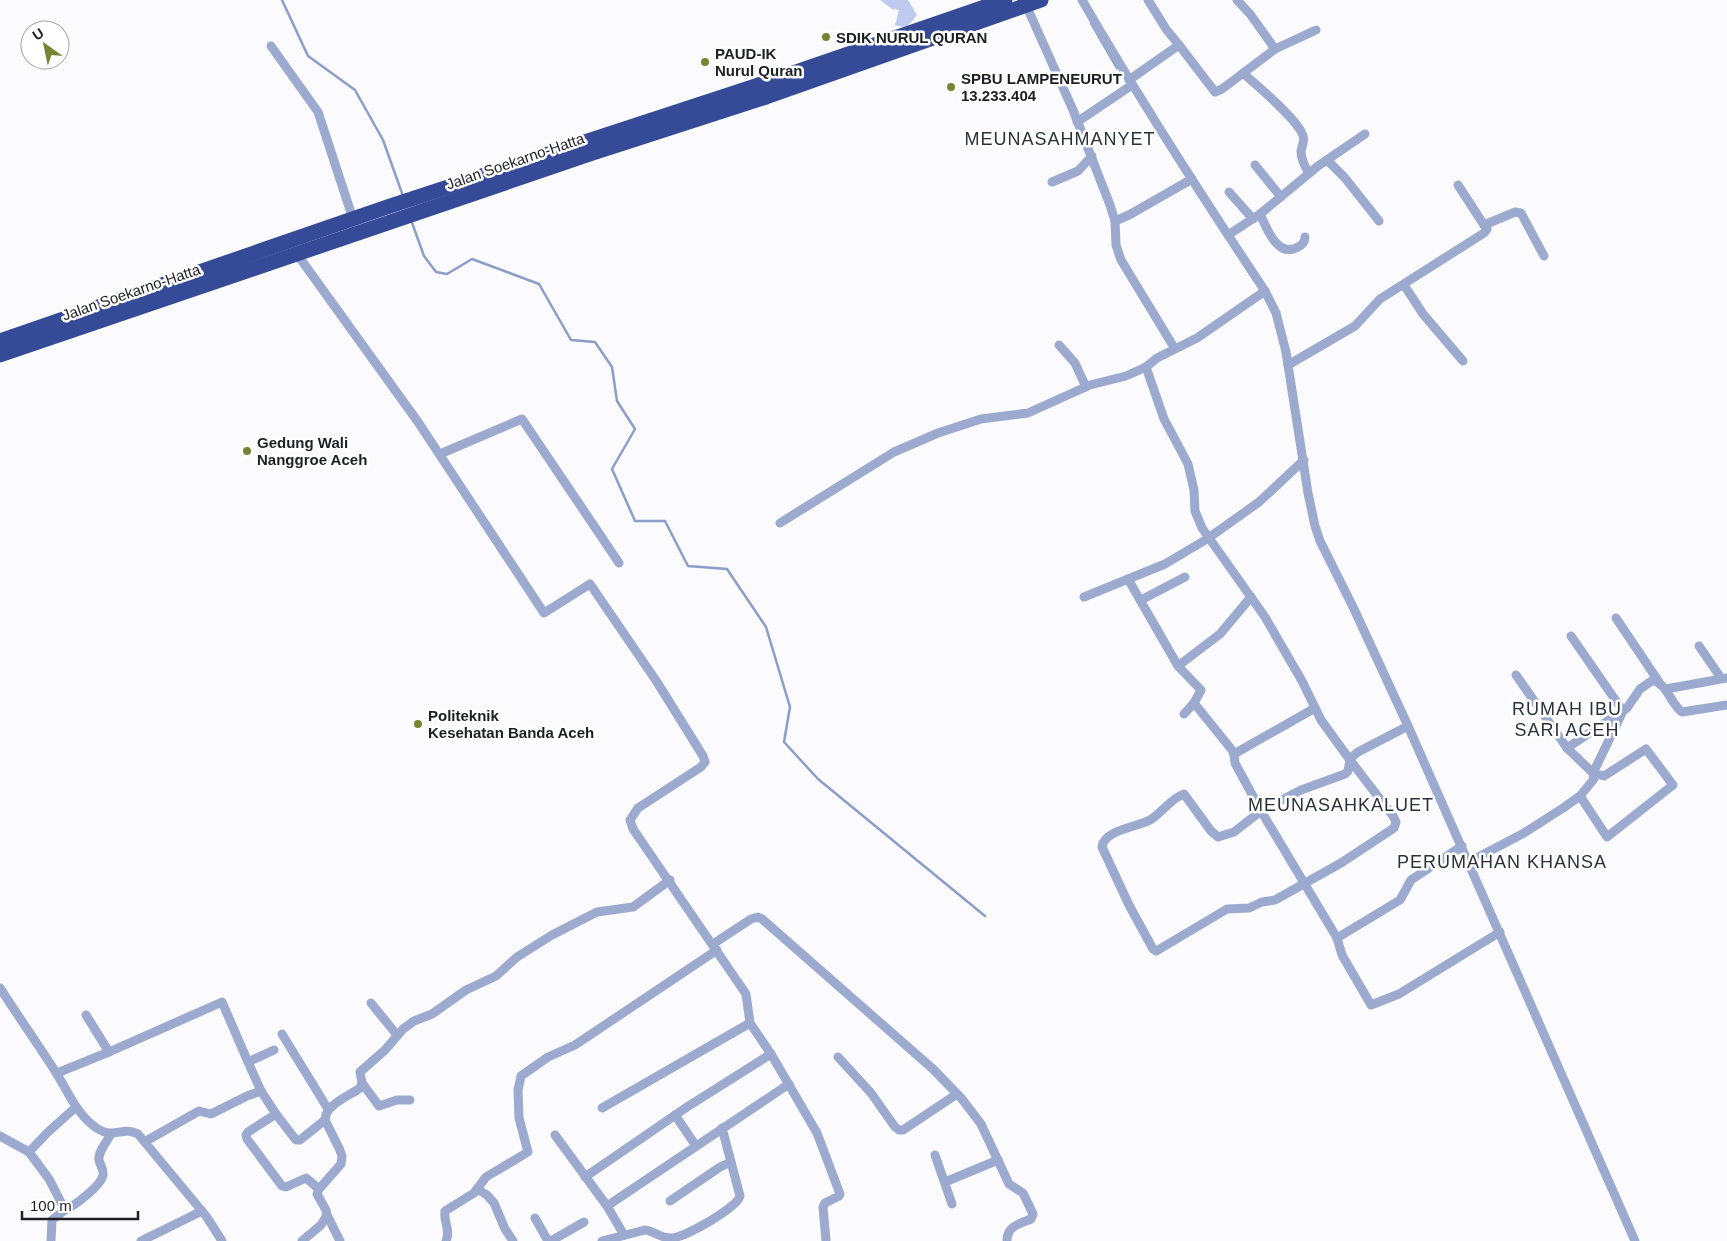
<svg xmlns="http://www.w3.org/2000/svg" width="1727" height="1241" font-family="Arial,sans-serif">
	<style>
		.green { fill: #becbee }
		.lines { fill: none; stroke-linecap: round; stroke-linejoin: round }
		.stream { stroke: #8d9dc9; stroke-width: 2.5 }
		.street { stroke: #9caad0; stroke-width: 9 }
		.highway { stroke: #354b97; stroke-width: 15 }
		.poi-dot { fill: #768433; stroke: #fff; stroke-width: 2 }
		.labels { text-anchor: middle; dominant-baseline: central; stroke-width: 5; stroke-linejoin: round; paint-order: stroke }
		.poi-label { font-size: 15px; font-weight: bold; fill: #1d1f23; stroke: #fff; text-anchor: start }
		.street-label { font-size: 15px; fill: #1d1f23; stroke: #fff }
		.quarter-label { font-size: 18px; letter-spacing: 1px; fill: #2c3038; stroke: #fff }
	</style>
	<rect width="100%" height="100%" fill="#fbfbfe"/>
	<path class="green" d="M880 0H908L917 15C909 25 908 29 895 25L899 10 892 9Z"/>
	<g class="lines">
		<g class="stream">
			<path d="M282 0 308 56 355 90 383 140 403 196"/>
			<path d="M1091 23 1117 68"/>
			<path d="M411 220 424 256 436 272 447 274 472 259 539 284 571 340 595 342 612 367 617 401 635 429 612 469 635 521H665L688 566 727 569 766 627 790 707 784 742 818 779 985 916"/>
		</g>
		<g class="street">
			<path d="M1082 0C1140 100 1201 195 1265 291L1276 313 1286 352 1308 493 1315 526 1320 541 1354 609 1408 726 1635 1241"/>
			<path d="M1237 0 1250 14 1275 49"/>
			<path d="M1026 5 1073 110 1110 205 1115 221 1116 245 1121 260 1175 349"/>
			<path d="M1179 45 1215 92 1222 89 1275 49 1316 30"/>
			<path d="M271 46 318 112 353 219"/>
			<path d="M1243 73C1257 86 1299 120 1303 136 1305 141 1302 146 1301 151 1301 159 1305 167 1309 173"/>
			<path d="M1129 80 1179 45 1166 29 1148 0"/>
			<path d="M1077 122 1132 85"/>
			<path d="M1327 160 1345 178 1379 221"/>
			<path d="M1255 165 1281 197"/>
			<path d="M1052 182 1078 171 1092 156"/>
			<path d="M1229 192 1253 219"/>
			<path d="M1260 214C1266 227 1277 257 1296 248 1301 246 1305 243 1305 237"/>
			<path d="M1115 221 1129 215 1192 179"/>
			<path d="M1484 225 1515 212 1521 213 1544 256"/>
			<path d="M1228 235 1260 214 1318 166 1365 134"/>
			<path d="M297 254 418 422 544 613 590 584 657 682 703 756 705 762 701 767 638 808 630 820 633 829 746 994 750 1023 771 1054 817 1133 840 1194 839 1196 825 1203 823 1207 826 1241"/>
			<path d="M1404 285 1423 314 1463 361"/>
			<path d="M1059 345 1075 363 1086 387"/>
			<path d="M1288 365 1355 326 1380 299 1484 233 1487 229 1484 225 1458 185"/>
			<path d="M1146 367 1164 419 1188 464 1194 490 1195 511 1202 528 1265 617 1302 681 1321 720 1350 760 1348 771 1345 774 1301 790 1261 811 1234 832 1218 837 1211 831 1184 794C1171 798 1162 813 1150 820 1137 827 1104 830 1102 847L1129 905 1153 949 1156 951 1158 950 1227 909 1249 908 1262 902 1275 900 1341 863 1394 828 1396 822 1393 816 1350 760 1353 756 1358 752 1408 726"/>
			<path d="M440 454 522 419 619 563"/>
			<path d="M780 523 894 452 938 433 981 419 1028 413 1090 385 1126 376 1146 367 1157 358 1197 338 1265 291"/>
			<path d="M1128 579 1178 666 1220 634 1251 597"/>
			<path d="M1084 597 1165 564 1207 539 1259 502 1304 460"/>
			<path d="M1141 600 1185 577"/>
			<path d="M1616 618 1659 682"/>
			<path d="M1571 636 1623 711"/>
			<path d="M1699 646 1721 678"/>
			<path d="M1178 666 1201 690 1194 703 1184 714"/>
			<path d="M1516 675 1567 748"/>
			<path d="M1666 689 1727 678"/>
			<path d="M1194 703 1232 750 1234 754 1235 763 1261 811 1337 938 1400 900 1411 880 1462 846"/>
			<path d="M1234 754 1315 708"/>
			<path d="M1580 796 1607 837 1673 785 1646 749 1604 776 1593 773 1622 713"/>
			<path d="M1469 862 1524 833 1563 808 1580 796 1594 779 1593 773 1567 748 1627 708 1640 689 1653 680C1668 685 1670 703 1682 712L1727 705"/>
			<path d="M1337 938 1342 955 1371 1005 1399 994 1500 932"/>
			<path d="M713 944 751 919 758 917 762 919 933 1069 962 1099 981 1124 1009 1184 1023 1193 1033 1214 1031 1219C1019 1224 1007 1226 1007 1241"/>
			<path d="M0 988C18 1016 37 1043 55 1071 68 1091 77 1116 98 1129 114 1139 123 1126 138 1134L206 1216 222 1241"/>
			<path d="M371 1003 397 1035"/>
			<path d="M282 1034 328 1109"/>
			<path d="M109 1052 222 1002 248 1062"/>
			<path d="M838 1057 871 1093 895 1127 899 1130H903L957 1094"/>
			<path d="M57 1073 109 1052 86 1015"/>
			<path d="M362 1083 379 1106 397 1100H410"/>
			<path d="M261 1091 248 1062 274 1050"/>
			<path d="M602 1108 750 1023"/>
			<path d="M276 1114 248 1132 246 1135 247 1139 282 1186 286 1187 306 1178 319 1189"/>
			<path d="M675 1115 696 1146"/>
			<path d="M555 1135 607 1206 624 1235"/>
			<path d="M0 1136 29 1152"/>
			<path d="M146 1141 199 1111 211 1114 247 1096 261 1091 276 1114 296 1140H300L325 1120"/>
			<path d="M935 1155 952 1204"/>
			<path d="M585 1177 687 1107 771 1054"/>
			<path d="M945 1182 998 1160"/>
			<path d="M477 1189 486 1177 528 1152 519 1118 518 1090 521 1076 548 1057 575 1045 717 950"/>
			<path d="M670 1201 720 1167 731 1162"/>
			<path d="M607 1206 789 1084"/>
			<path d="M65 1210C74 1206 101 1186 103 1175 104 1170 100 1165 99 1160 98 1152 107 1141 111 1134"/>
			<path d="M327 1215 340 1241"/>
			<path d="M535 1218 548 1241"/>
			<path d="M51 1241 52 1220 65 1210 49 1179 29 1152 48 1132 76 1107"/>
			<path d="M141 1241 202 1211"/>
			<path d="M302 1241 321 1225 327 1215 326 1210 317 1194 319 1189 341 1164 342 1156 339 1148 325 1120C325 1105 349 1096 360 1088L362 1083 360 1072 385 1050 403 1029 414 1021 432 1014 466 990 496 976 517 957 552 935 597 912 633 907 670 880"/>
			<path d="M446 1241C451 1230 443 1221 445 1211L474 1193 477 1189 487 1195 494 1203 505 1229 513 1241"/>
			<path d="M551 1241 584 1222"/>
			<path d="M602 1241 645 1230C654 1231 660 1238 671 1238 684 1238 737 1208 740 1196L722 1128"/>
		</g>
		<g class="highway">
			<path d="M0 341 387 207 752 87 1005 0"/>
			<path d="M0 355 590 154 766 97 1041 0"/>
		</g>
	</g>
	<g class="poi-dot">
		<circle cx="826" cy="37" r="5"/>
		<circle cx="705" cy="62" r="5"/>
		<circle cx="951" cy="87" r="5"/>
		<circle cx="247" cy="451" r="5"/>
		<circle cx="418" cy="724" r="5"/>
	</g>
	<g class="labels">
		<g class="poi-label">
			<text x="836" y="37">SDIK NURUL QURAN</text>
			<text x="715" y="53">PAUD-IK<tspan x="715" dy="17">Nurul Quran</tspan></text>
			<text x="961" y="78">SPBU LAMPENEURUT<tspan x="961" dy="17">13.233.404</tspan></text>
			<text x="257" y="442">Gedung Wali<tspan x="257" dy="17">Nanggroe Aceh</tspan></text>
			<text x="428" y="715">Politeknik<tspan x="428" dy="17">Kesehatan Banda Aceh</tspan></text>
		</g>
		<g class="street-label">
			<text transform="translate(515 161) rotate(-19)">Jalan Soekarno-Hatta</text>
			<text transform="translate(131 292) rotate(-19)">Jalan Soekarno-Hatta</text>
		</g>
		<g class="quarter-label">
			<text x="1060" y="139">MEUNASAHMANYET</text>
			<text x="1567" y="709">RUMAH IBU<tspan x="1567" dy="21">SARI ACEH</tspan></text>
			<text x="1341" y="805">MEUNASAHKALUET</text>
			<text x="1502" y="862">PERUMAHAN KHANSA</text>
		</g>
	</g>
	<g transform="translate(45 45) rotate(327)"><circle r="24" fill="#ffffff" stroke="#a5a5a7"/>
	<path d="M0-4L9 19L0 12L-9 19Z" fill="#768433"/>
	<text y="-8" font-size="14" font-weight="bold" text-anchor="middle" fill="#1d1f23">U</text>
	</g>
	<path d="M22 1211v8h116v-8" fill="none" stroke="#1d1f23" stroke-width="2.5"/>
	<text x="30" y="1211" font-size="15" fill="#1d1f23" stroke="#ffffff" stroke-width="4" paint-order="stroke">100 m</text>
</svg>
